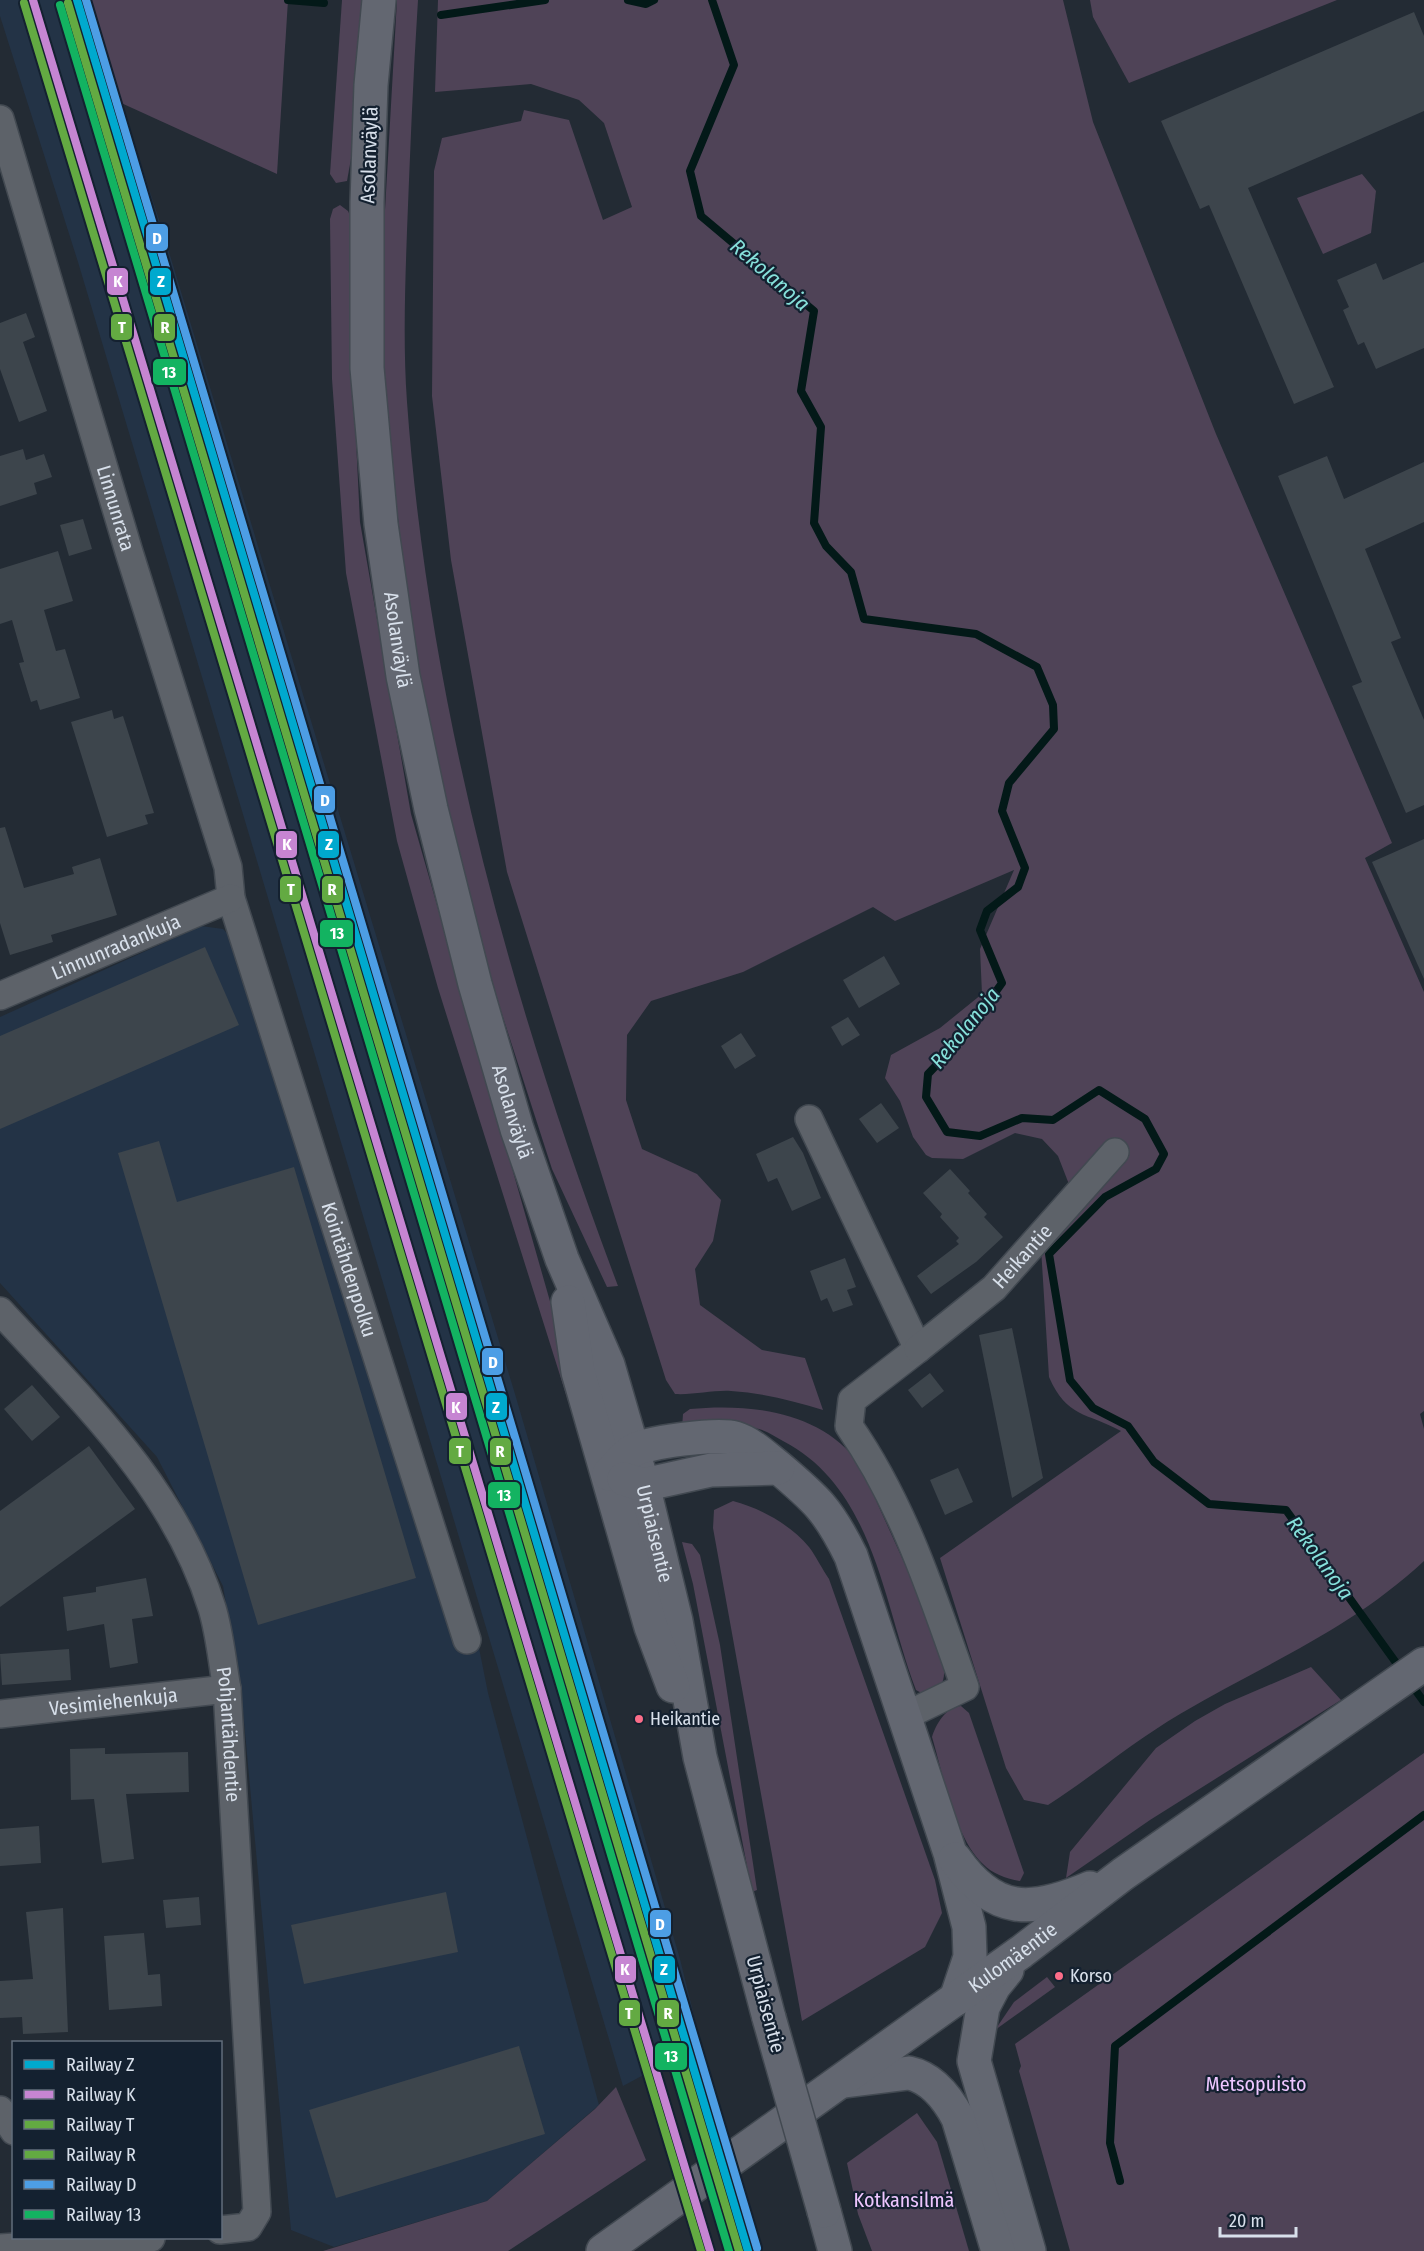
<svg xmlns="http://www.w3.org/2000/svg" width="1424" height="2251" font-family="'Fira Sans Condensed',sans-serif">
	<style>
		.built { fill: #233346 }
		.green { fill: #4f4357 }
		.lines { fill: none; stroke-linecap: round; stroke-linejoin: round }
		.stream { stroke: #031918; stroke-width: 8 }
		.building { fill: #3d454c }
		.minor-casing { stroke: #424951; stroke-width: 30 }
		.major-casing { stroke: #424951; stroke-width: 36 }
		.minor { stroke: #5d6269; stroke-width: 27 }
		.major { stroke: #636771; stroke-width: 33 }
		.major-bridge-casing { stroke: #424951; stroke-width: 36; stroke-linecap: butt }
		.major-bridge { stroke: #636771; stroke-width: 33 }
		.rail-1-casing { stroke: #142130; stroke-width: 12 }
		.rail-2-casing { stroke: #142130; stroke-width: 12 }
		.rail-3-casing { stroke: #142130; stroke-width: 12 }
		.rail-4-casing { stroke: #142130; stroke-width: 12 }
		.rail-5-casing { stroke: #142130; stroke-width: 12 }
		.rail-6-casing { stroke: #142130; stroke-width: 12 }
		.rail-1 { stroke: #00a9ce; stroke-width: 8 }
		.rail-2 { stroke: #c685d2; stroke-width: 8 }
		.rail-3 { stroke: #63aa42; stroke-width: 8 }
		.rail-4 { stroke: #63aa42; stroke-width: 8 }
		.rail-5 { stroke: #4d9ee5; stroke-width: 8 }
		.rail-6 { stroke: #13b361; stroke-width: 8 }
		.bus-dot { fill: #fb6d88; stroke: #142130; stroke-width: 2 }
		.labels { text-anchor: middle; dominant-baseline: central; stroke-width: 4.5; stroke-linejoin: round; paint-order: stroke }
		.bus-label { font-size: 18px; fill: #d8e0eb; stroke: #142130; text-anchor: start }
		.street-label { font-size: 20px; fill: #d8e0eb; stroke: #142130 }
		.park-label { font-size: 20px; fill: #eec6ff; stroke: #142130 }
		.water-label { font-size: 21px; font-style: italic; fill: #86e1db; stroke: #142130 }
		.line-badge { stroke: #142130; stroke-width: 2 }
		.badge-label { font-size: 16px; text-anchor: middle; font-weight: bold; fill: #fff }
	</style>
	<rect width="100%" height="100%" fill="#232b34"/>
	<g class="built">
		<path d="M0 0H88L162 229 515 1394 680 1959 701 2044 623 2086 78 262 0 16Z"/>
		<path d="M201 926 223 929 234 940 475 1628 488 1693 599 2105 487 2201 334 2247 291 2230 242 1700 223 1586 157 1457 0 1283V1017Z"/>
	</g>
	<g class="green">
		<path d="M88 0H288L277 174 119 102Z"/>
		<path d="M342 0H365L355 136 347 181 336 183 330 174Z"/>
		<path d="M397 0H418C413 77 410 154 407 231 405 288 403 345 407 402 429 706 511 1002 618 1286L607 1287 552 1169 501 1011 463 881 417 670 395 494 383 374 381 280Z"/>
		<path d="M438 0H1063L1093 122 1216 434 1392 843 1365 858 1424 992V1411L1420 1414 1424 1429V1561C1350 1630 1265 1664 1180 1714 1134 1741 1093 1776 1048 1805L1024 1800 1006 1768 940 1558 1121 1431C1086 1412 1067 1418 1049 1377L1041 1248 1079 1210 1058 1156 1042 1139 1015 1133 963 1159 932 1158 926 1155 913 1137 900 1101 885 1078 891 1055 940 1028 982 994 980 949 1014 870 895 921 873 907 743 972 651 1001 627 1035 626 1100 642 1149 697 1174 721 1200 713 1241 695 1269 700 1305 762 1350 805 1358 823 1410C793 1401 763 1393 731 1391 713 1390 694 1395 675 1394L666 1380 507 872 451 560 432 396 434 171 442 138 521 121 524 110 569 120 603 220 632 207 604 123 579 100 531 84 435 92Z"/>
		<path d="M1090 0H1337L1129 83 1093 17Z"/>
		<path d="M1362 174 1376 191 1371 233 1323 254 1297 198Z"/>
		<path d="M340 205 348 211 353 222 351 336 360 522 411 814 581 1410 611 1537 604 1527 581 1442 438 988 397 841 346 573 332 379 330 219 333 209Z"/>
		<path d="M690 1409C751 1403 823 1412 860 1465L917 1591 944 1668C945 1684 940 1688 927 1696L916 1690C883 1603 874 1488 783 1441 776 1437 767 1431 759 1429 735 1423 706 1428 682 1428L683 1414Z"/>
		<path d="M733 1501C760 1508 791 1525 809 1547 816 1556 822 1569 829 1579L935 1880 942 1913 925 1947 802 2021 713 1528 714 1510Z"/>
		<path d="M682 1542 692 1544 700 1555 720 1645 757 1890 752 1892 693 1584Z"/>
		<path d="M1311 1667 1341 1700 1150 1820 1066 1878 1070 1852 1156 1748 1195 1721 1225 1704Z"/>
		<path d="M961 1706 969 1713 1024 1873 1020 1881C1008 1879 992 1874 983 1864 955 1838 943 1774 932 1737 936 1724 946 1707 961 1706Z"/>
		<path d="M1424 1753V2251H1070L1019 2071 1021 2066 1015 2044Z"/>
		<path d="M1047 1977 1055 1987 995 2030 1014 2002Z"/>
		<path d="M616 2087 646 2160 508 2251H323L487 2201 595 2109Z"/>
		<path d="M917 2113 937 2142 969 2251H872L858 2214 847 2163Z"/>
	</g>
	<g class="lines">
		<g class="stream">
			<path d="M288 0 324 3"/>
			<path d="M628 0 646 4 654 0"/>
			<path d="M712 0 734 65 690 171 701 216 814 311 801 391 821 427 814 523 826 546 851 572 864 619 976 634 1037 667 1053 705 1054 729 1009 783 1002 811 1025 868 1018 887 987 911 980 930 1002 983 964 1036 928 1074 926 1097 947 1132 980 1136 1022 1118 1053 1120 1099 1090 1145 1119 1164 1154 1156 1169 1105 1197 1049 1254 1070 1380 1093 1408 1128 1426 1154 1462 1209 1504 1286 1510 1402 1671"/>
			<path d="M441 15 545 0"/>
			<path d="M1411 1684 1424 1702"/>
			<path d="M1120 2181 1110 2143 1115 2046 1424 1815"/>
		</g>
	</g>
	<g class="building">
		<path d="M1414 12 1424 36V111L1248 188 1334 387 1294 404 1209 205 1200 209 1161 121Z"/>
		<path d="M1424 262V348L1376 369 1364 342 1358 345 1343 310 1349 307 1337 280 1376 263 1383 280Z"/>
		<path d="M26 313 35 337 23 342 47 411 19 422 0 369V323Z"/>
		<path d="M23 449 26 460 44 454 52 477 34 483 37 494 0 506V456Z"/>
		<path d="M1327 456 1344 499 1424 462V522L1365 549 1401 638 1391 642 1424 720V805L1406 813 1352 686 1362 682 1278 476Z"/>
		<path d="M83 519 92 549 69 556 60 525Z"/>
		<path d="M58 551 73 601 44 610 56 651 65 649 80 698 40 710 37 700 31 702 19 663 24 662 12 620 0 624V569Z"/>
		<path d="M112 710 114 719 123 716 154 813 145 815 148 824 107 837 71 722Z"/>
		<path d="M5 827 24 888 74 874 72 867 100 858 117 915 51 935 53 942 10 955 0 923V828Z"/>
		<path d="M1424 839V979L1372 862Z"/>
		<path d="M205 947 239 1025 0 1129V1036Z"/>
		<path d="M884 956 900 984 859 1008 843 980Z"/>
		<path d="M848 1017 860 1035 842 1046 831 1027Z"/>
		<path d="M741 1033 756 1056 735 1069 721 1046Z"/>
		<path d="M881 1103 899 1128 877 1143 859 1119Z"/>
		<path d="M793 1137 803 1153 821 1198 792 1211 777 1178 768 1182 756 1154Z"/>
		<path d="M159 1141 177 1202 294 1167 416 1578 258 1625 118 1153Z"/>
		<path d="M950 1169 970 1191 968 1193 987 1214 984 1217 1003 1237 976 1262 931 1294 917 1276 959 1244 956 1241 959 1238 940 1217 942 1214 923 1193Z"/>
		<path d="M845 1258 856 1287 847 1290 853 1305 833 1312 827 1298 821 1301 810 1271Z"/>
		<path d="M1012 1328 1043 1478 1012 1498 979 1335Z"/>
		<path d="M930 1373 944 1391 922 1408 908 1390Z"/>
		<path d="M32 1385 60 1417 32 1441 4 1409Z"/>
		<path d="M89 1446 135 1509 0 1607V1511Z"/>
		<path d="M958 1468 973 1502 945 1515 930 1480Z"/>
		<path d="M146 1578 153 1616 132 1619 138 1663 110 1668 104 1624 67 1631 63 1597 96 1592V1587Z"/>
		<path d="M69 1649 71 1680 2 1685 0 1654Z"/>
		<path d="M105 1748V1754L188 1752 189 1792 126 1794 134 1859 102 1863 94 1799 71 1800 70 1749Z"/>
		<path d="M39 1826 41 1863 0 1866V1829Z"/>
		<path d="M446 1892 458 1952 304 1984 291 1925Z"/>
		<path d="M199 1897 201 1925 166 1928 163 1900Z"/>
		<path d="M63 1908 68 2032 23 2034 22 2017 0 2018V1981L33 1979 26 1912Z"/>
		<path d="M144 1933 148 1975 160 1974 162 2006 109 2010 104 1936Z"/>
		<path d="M519 2046 545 2134 336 2198 309 2110Z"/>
	</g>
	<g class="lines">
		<g class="minor-casing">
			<g id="minor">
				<path id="s1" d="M0 119 129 552 228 867 231 898 467 1640"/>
				<path id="s2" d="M0 996 231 898"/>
				<path d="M809 1119 918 1349 852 1400 849 1426C904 1505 933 1597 965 1687L905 1716"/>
				<path id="s3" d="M0 1311C83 1401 175 1488 212 1608 220 1634 222 1662 227 1689L257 2212 248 2227 220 2230"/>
				<path id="s4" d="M918 1349 994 1288 1115 1152"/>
				<path id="s5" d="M0 1714 227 1689"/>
				<path d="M0 2110 14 2131"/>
				<path d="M0 2248 151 2238"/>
			</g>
		</g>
		<g class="major-casing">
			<g id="major">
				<path id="s6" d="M379 0 371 85 367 202V368L381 524 403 676 431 809 475 984 517 1129 562 1259 608 1365 643 1485 676 1621 700 1757 769 2018"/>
				<path d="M568 1302 578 1372 651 1627 673 1686"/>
				<path d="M609 1474C616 1467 624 1457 632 1451 645 1442 719 1433 735 1438 751 1443 764 1456 777 1466 816 1499 828 1509 851 1556L950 1853 969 1927 970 1957 956 1999"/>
				<path d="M624 1479 643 1485 711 1470 778 1468"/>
				<path d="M955 1859C994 1915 1031 1913 1090 1888"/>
				<path d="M1007 1970 994 1986 983 2007 974 2061 1029 2251"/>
				<path d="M845 2081 909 2073C932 2078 948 2099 958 2118L998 2251"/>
				<path d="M824 2211 835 2251"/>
				<path id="s7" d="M603 2251 1021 1952 1123 1874 1424 1664"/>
			</g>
		</g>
		<use href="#minor" class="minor"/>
		<use href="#major" class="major"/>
		<g class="major-bridge-casing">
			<path id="major-bridge" d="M769 2018 824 2211"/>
		</g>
		<use href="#major-bridge" class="major-bridge"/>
		<g class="rail-1-casing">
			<path id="rail-1" d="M77 0 748 2251"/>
		</g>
		<g class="rail-2-casing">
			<path id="rail-2" d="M33 0 710 2251"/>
		</g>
		<g class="rail-3-casing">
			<path id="rail-3" d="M24 3 701 2251"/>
		</g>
		<g class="rail-4-casing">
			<path id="rail-4" d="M68 3 739 2251"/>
		</g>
		<g class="rail-5-casing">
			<path id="rail-5" d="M86 0 757 2248"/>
		</g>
		<g class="rail-6-casing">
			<path id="rail-6" d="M60 5 729 2251"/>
		</g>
		<use href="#rail-1" class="rail-1"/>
		<use href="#rail-2" class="rail-2"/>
		<use href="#rail-3" class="rail-3"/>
		<use href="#rail-4" class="rail-4"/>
		<use href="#rail-5" class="rail-5"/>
		<use href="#rail-6" class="rail-6"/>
	</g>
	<g class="bus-dot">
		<circle cx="639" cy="1719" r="5"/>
		<circle cx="1059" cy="1976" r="5"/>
	</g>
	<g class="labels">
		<g class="bus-label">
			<text x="650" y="1719">Heikantie</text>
			<text x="1070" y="1976">Korso</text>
		</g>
		<g class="street-label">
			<text transform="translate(369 155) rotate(-88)">Asolanväylä</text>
			<text stroke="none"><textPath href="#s1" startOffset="406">Linnunrata</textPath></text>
			<text stroke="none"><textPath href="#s6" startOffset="642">Asolanväylä</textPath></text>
			<text stroke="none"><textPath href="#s2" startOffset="126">Linnunradankuja</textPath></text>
			<text stroke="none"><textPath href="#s6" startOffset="1128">Asolanväylä</textPath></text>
			<text stroke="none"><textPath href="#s4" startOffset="140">Heikantie</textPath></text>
			<text stroke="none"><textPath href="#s1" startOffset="1203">Kointähdenpolku</textPath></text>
			<text stroke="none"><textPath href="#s6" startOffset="1574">Urpiaisentie</textPath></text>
			<text stroke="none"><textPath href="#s5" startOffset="114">Vesimiehenkuja</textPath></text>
			<text stroke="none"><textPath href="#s3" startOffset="496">Pohjantähdentie</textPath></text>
			<text stroke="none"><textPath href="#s7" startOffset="504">Kulomäentie</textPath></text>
			<text transform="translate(766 2004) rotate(75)">Urpiaisentie</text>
		</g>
		<g class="park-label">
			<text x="1256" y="2084">Metsopuisto</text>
			<text x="904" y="2200">Kotkansilmä</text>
		</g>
		<g class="water-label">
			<text transform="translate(770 275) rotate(41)">Rekolanoja</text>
			<text transform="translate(965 1028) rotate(-51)">Rekolanoja</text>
			<text transform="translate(1320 1558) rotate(54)">Rekolanoja</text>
		</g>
	</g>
	<g class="line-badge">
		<rect x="145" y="223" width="24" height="29" rx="6" fill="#4d9ee5"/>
		<rect x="106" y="267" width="23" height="29" rx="6" fill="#c685d2"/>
		<rect x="149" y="267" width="23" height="29" rx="6" fill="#00a9ce"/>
		<rect x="110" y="313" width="23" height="28" rx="6" fill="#63aa42"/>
		<rect x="153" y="313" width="23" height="29" rx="6" fill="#63aa42"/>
		<rect x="152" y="358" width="35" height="28" rx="6" fill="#13b361"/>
		<rect x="313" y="785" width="23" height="29" rx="6" fill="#4d9ee5"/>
		<rect x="275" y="830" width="23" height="29" rx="6" fill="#c685d2"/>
		<rect x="317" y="830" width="23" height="29" rx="6" fill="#00a9ce"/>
		<rect x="279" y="875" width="23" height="28" rx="6" fill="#63aa42"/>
		<rect x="321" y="875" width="23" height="29" rx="6" fill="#63aa42"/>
		<rect x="319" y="919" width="35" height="29" rx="6" fill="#13b361"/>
		<rect x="481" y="1347" width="23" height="29" rx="6" fill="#4d9ee5"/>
		<rect x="445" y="1392" width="23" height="29" rx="6" fill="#c685d2"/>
		<rect x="485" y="1392" width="23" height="29" rx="6" fill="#00a9ce"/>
		<rect x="448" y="1437" width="24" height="28" rx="6" fill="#63aa42"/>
		<rect x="489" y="1437" width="23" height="29" rx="6" fill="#63aa42"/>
		<rect x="487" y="1481" width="34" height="28" rx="6" fill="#13b361"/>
		<rect x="649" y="1909" width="23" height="29" rx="6" fill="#4d9ee5"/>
		<rect x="614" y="1955" width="23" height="29" rx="6" fill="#c685d2"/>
		<rect x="653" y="1955" width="23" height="29" rx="6" fill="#00a9ce"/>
		<rect x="618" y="1999" width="23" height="28" rx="6" fill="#63aa42"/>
		<rect x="656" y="1999" width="24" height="29" rx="6" fill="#63aa42"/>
		<rect x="654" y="2042" width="34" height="29" rx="6" fill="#13b361"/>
	</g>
	<g class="badge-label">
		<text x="157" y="244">D</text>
		<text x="118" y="287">K</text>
		<text x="161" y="287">Z</text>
		<text x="122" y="333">T</text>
		<text x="165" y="333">R</text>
		<text x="169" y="378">13</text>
		<text x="325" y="806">D</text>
		<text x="287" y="850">K</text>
		<text x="329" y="850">Z</text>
		<text x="291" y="895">T</text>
		<text x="332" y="895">R</text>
		<text x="337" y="939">13</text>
		<text x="493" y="1368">D</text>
		<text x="456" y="1413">K</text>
		<text x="496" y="1413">Z</text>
		<text x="460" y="1457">T</text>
		<text x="500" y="1457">R</text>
		<text x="504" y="1501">13</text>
		<text x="660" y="1930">D</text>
		<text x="625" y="1975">K</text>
		<text x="664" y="1975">Z</text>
		<text x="629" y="2019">T</text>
		<text x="668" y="2019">R</text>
		<text x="671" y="2062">13</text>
	</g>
	<rect x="12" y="2041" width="210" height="198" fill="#142130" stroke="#626d7b" stroke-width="1.5"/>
	<rect x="24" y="2060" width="30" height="9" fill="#00a9ce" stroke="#626d7b" stroke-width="1.5"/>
	<text x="66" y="2071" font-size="18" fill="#d8e0eb">Railway Z</text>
	<rect x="24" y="2090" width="30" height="9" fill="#c685d2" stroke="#626d7b" stroke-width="1.5"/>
	<text x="66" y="2101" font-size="18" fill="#d8e0eb">Railway K</text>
	<rect x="24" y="2120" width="30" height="9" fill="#63aa42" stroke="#626d7b" stroke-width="1.5"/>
	<text x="66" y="2131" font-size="18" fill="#d8e0eb">Railway T</text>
	<rect x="24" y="2150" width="30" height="9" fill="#63aa42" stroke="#626d7b" stroke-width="1.5"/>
	<text x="66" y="2161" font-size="18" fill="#d8e0eb">Railway R</text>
	<rect x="24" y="2180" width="30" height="9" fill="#4d9ee5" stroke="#626d7b" stroke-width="1.5"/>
	<text x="66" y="2191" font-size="18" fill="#d8e0eb">Railway D</text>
	<rect x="24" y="2210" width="30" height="9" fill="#13b361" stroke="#626d7b" stroke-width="1.5"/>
	<text x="66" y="2221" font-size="18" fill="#d8e0eb">Railway 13</text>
	<path d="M1220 2227v9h76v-9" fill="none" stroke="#d8e0eb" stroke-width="3"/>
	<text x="1229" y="2227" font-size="18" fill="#d8e0eb" stroke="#142130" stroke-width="4.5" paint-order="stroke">20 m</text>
</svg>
